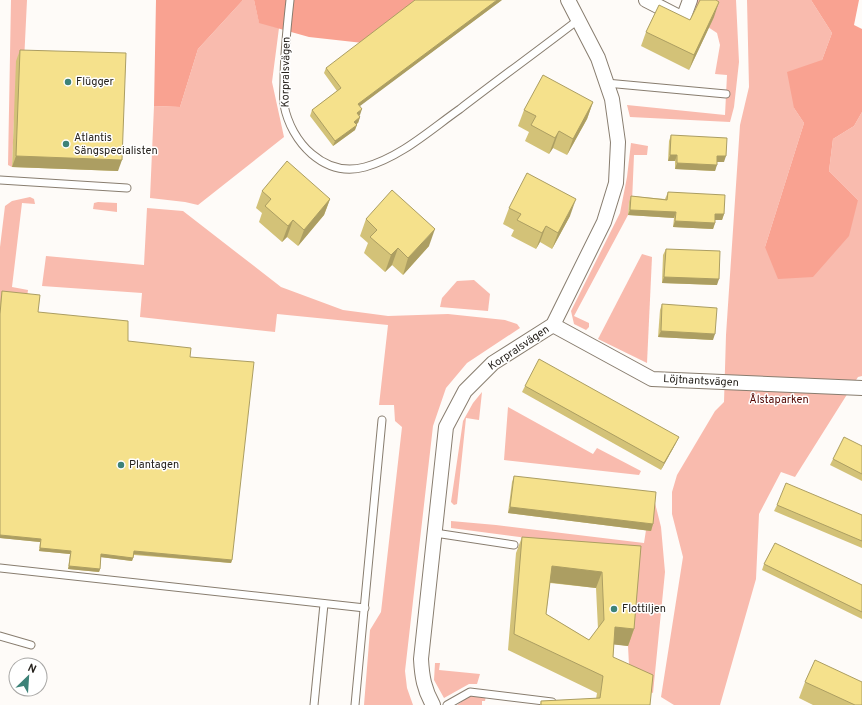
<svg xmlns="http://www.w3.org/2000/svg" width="862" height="705" font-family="Overpass,sans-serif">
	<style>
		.green { fill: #f9bbae }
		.forest { fill: #f9a291 }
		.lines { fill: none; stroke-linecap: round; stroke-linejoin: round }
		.lane-casing { stroke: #887d6f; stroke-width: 9 }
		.street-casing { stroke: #887d6f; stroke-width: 16 }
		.lane { stroke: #fff; stroke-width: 7 }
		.street { stroke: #fff; stroke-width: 14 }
		.wall { fill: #d3c278; fill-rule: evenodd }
		.shaded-wall { fill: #ac9e62 }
		.building { fill: #f5e18c; stroke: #ac9e62; fill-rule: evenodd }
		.poi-dot { fill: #3d8278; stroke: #fff; stroke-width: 1.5 }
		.labels { text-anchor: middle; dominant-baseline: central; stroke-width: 3; stroke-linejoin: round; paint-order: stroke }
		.street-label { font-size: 11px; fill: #26221d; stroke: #fff }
		.poi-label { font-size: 11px; fill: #26221d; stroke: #fff; text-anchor: start }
		.park-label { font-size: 11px; fill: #530600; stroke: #fff }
	</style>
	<rect width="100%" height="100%" fill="#fefbf8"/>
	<g class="green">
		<path d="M11 0H27L24 62 14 118 12 167 8 165Z"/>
		<path d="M243 0H254L259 22 279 28 272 82 284 137 198 205 185 202 150 198 154 106 180 107 198 49Z"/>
		<path d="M696 0H736L739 62 734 107 730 122 630 117 627 105 725 115 727 75 715 74 720 45 717 33 708 27 698 8 693 7Z"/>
		<path d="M747 0H811L832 33 822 60 794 108 804 123 765 247 858 200 829 171 833 139 854 126 862 112V376L858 377 795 477 781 472 759 514 756 579 720 705H674L661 697 683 557 672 514V492L677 475 715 411 724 402 726 335 740 125 749 87Z"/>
		<path d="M631 143 648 146 647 155H634L632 202H629L628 215 574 316 589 323V327L586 330 574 324 571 311 620 213 627 177Z"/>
		<path d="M30 197 34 199 35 204 22 203 12 287 28 290 27 297 0 306V247L5 206 12 201Z"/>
		<path d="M98 202 117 203V212L93 209 94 203Z"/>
		<path d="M147 208 183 211 281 287 343 310 388 316 448 314 505 320 517 324 520 328 467 363 446 388 433 426 405 671 407 688 413 705H364L370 630 381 612 402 427 395 421 394 405H379L388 325 277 314 275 332 140 317 142 293 42 286 46 256 144 265Z"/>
		<path d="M642 254 652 257 647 363 598 339Z"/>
		<path d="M474 280 490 294 488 311 440 307 442 298 457 281Z"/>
		<path d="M482 392 479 420 466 418 457 504 454 505 451 502 463 421 473 403Z"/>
		<path d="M508 407 593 454 597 448 641 471 639 475 504 460Z"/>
		<path d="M654 499 661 527 665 572 653 693 630 684 628 646 636 552 451 528V521L496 525 644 543 646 530H651Z"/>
		<path d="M435 663H440L439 670 480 674 477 684H469L444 698 434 680Z"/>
		<path d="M471 695 486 696 485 701H482V705H457Z"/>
	</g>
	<g class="forest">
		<path d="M156 0H243L198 49 180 107 154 106Z"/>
		<path d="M254 0H420L363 43 309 37 259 23Z"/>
		<path d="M811 0H859L854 25 862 29V112L854 126 833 139 829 171 858 200 849 236 813 277 778 279 765 247 804 123 794 108 787 72 822 60 832 33Z"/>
	</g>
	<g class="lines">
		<g class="lane-casing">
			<g id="lane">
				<path d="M290 0C287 27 284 54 284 81 284 89 283 98 284 105 291 142 324 178 365 167 401 157 430 130 460 109 499 79 539 50 578 20"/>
				<path d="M606 83 726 94"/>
				<path d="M0 180 127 188"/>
				<path d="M435 533 514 545"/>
				<path d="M0 568 365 608"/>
				<path d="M0 636 31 645"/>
				<path d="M314 705 324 604"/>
				<path d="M355 705 382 420"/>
				<path d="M447 705 470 692 552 702"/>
			</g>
		</g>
		<g class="street-casing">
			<g id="street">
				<path d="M646 0 683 19 690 0"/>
				<path d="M553 325 652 379 862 388"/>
				<path d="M433 705C424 689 422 677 421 659L446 427 465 391 493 363 553 325 604 222 616 183 618 142 612 99 598 58 568 0"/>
			</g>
		</g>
		<use href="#lane" class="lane"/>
		<use href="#street" class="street"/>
	</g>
	<g class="wall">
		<path d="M502 0 359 106 360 115H359L360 117 358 123 356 124 355 130 333 146 310 116 312 110 337 91 324 73 326 68Z"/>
		<path d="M714 17 689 70 641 46 646 32 690 20Z"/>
		<path d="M20 50 118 171 12 167 16 61Z"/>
		<path d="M593 102 587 119 567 155 553 148 549 154 525 141 529 132 518 126 524 110Z"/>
		<path d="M671 135 724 162H717L715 171 675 169V161H668L669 141Z"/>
		<path d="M262 191 330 199 324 215 298 246 287 237 282 242 259 222 262 213 256 208Z"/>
		<path d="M668 192 724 214 722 220H715V223L713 229 673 227 674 218 628 215 629 202 631 196 665 199Z"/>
		<path d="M509 208 570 216 552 249 540 242 536 249 511 236 514 230 503 224Z"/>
		<path d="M366 219 429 246 403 275 392 265 385 272 364 253 368 243 360 236Z"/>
		<path d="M666 249 717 285 662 283 663 255Z"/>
		<path d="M2 291 38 312 128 341 190 357 232 560 231 563 134 555 132 561 101 557 100 569 99 572 68 569 70 554 39 551 40 542 0 538V306L1 294Z"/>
		<path d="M662 304 713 340 658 337 660 310Z"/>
		<path d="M525 386 676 443 661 470 522 392Z"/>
		<path d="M862 446V481L830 465 833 459Z"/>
		<path d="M514 476 653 524 651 531 508 513 512 482Z"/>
		<path d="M777 505 862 515V548L774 511Z"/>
		<path d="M522 537 641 546 634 629 628 646 614 644 613 657 650 705H540L541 701 596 699 597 693 508 650 516 553ZM550 583 596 588 598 629 589 640 546 614Z"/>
		<path d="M764 564 862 585V619L762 570Z"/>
		<path d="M805 682 862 705H813L799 698Z"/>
	</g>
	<g class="shaded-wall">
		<path d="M497 0H502L356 109 358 104Z"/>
		<path d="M719 2 714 17 689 70 694 55Z"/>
		<path d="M593 102 587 119 567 155 573 139Z"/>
		<path d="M362 109 360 115 355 118 357 113Z"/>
		<path d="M360 117 358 123 352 127 354 122Z"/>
		<path d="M357 125 355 130 333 146 335 141Z"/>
		<path d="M559 131 553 148 549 154 555 138Z"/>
		<path d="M670 155H677L675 161H668Z"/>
		<path d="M16 156 122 160 118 171 12 167Z"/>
		<path d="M717 156H726L724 162H715Z"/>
		<path d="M677 163 717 165 715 171 675 169Z"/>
		<path d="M330 199 324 215 298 246 304 230Z"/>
		<path d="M576 199 570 216 552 249 558 233Z"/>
		<path d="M630 210 676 212 674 218 628 215Z"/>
		<path d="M715 214H724L722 220H713Z"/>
		<path d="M293 220 287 237 282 242 288 226Z"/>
		<path d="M675 221 715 223 713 229 673 227Z"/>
		<path d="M546 226 540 242 536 249 542 233Z"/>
		<path d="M435 229 429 246 403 275 408 258Z"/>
		<path d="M398 248 392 265 385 272 391 255Z"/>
		<path d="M664 277 719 279 717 285 662 283Z"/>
		<path d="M661 331 715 334 713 340 658 337Z"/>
		<path d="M679 437 676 443 661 470 664 463Z"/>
		<path d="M510 507 653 524 651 531 508 513Z"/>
		<path d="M0 535 41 539 40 542 0 538Z"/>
		<path d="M40 548 71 551 70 554 39 551Z"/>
		<path d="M134 551 232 560 231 563 133 554Z"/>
		<path d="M101 554 133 558 132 561 100 557Z"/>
		<path d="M69 566 100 569 99 572 68 569Z"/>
		<path d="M552 566 602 572 596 588 546 582Z"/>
		<path d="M615 627 634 629 628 646 609 644Z"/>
	</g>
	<g class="building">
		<path d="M415 0H497L358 104 362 109 357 113 360 117 354 122 357 125 335 141 312 110 341 88 326 68Z"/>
		<path d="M700 0H716L719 2 694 55 646 32 659 5 690 20Z"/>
		<path d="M20 50 126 53 122 160 16 156Z"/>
		<path d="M543 75 593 102 573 139 559 131 555 138 531 125 536 116 524 110Z"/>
		<path d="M671 135 727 138 726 156H717V165L677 163V155H670Z"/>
		<path d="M287 161 330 199 304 230 293 220 288 226 265 206 271 199 262 191Z"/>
		<path d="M527 173 576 199 558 233 546 226 542 233 517 220 521 214 509 208Z"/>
		<path d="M392 190 435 229 408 258 398 248 391 255 370 237 377 230 366 219Z"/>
		<path d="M668 192 725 195 724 214H715V223L675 221 676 212 630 210 631 196 667 200Z"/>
		<path d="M666 249 720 251 719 279 664 277Z"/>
		<path d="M2 291 40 295 38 312 128 321V341L191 348 190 357 254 362 232 560 134 551 133 558 101 554 100 569 69 566 71 551 40 548 41 539 0 535V314Z"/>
		<path d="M662 304 717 308 715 334 661 331Z"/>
		<path d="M539 359 679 437 664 463 525 386Z"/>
		<path d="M844 437 862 446V474L833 459Z"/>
		<path d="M514 476 656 492 653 524 510 507Z"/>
		<path d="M786 483 862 515V541L777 505Z"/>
		<path d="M522 537 641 546 634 629 615 627 613 657 653 675 650 705H541V701L600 698 603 676 514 634ZM552 566 602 572 604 620 589 640 546 614Z"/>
		<path d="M775 543 862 585V612L764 564Z"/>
		<path d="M815 660 862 682V705H855L805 682Z"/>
	</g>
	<g class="poi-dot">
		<circle cx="68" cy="82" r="4"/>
		<circle cx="66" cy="144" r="4"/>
		<circle cx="121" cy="465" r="4"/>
		<circle cx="614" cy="609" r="4"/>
	</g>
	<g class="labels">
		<g class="street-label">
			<text transform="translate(286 72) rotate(-89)">Korpralsvägen</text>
			<text transform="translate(519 348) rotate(-34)">Korpralsvägen</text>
			<text transform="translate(701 381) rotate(3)">Löjtnantsvägen</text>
		</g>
		<g class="poi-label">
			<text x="76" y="82">Flügger</text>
			<text x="74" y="138">Atlantis<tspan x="74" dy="13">Sängspecialisten</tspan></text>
			<text x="129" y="465">Plantagen</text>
			<text x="622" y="609">Flottiljen</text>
		</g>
		<g class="park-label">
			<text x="779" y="400">Ålstaparken</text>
		</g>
	</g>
	<g transform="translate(28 677) rotate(25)"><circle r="19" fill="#ffffff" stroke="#a8a7a5"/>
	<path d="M0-3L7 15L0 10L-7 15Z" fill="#3d8278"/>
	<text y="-6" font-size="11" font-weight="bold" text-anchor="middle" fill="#26221d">N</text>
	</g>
</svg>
